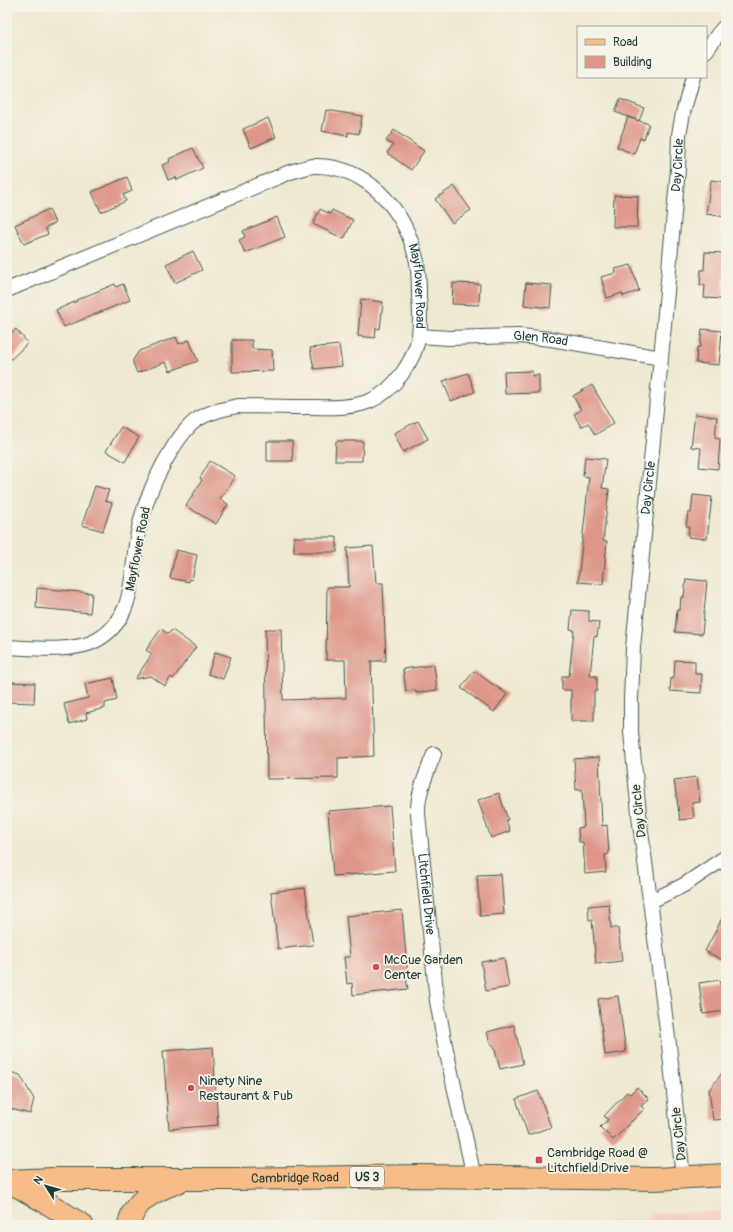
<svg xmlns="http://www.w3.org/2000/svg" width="733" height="1232" font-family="Pangolin,sans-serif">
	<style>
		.built { fill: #f7d1c8 }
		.building { fill: #de968a }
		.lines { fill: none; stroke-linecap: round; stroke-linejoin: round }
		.street-casing { stroke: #3e574c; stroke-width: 16 }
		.primary-casing { stroke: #3e574c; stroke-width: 24 }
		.highway-casing { stroke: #3e574c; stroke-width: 24 }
		.street { stroke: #fff; stroke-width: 14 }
		.primary { stroke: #f7bd88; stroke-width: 22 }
		.highway { stroke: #f7bd88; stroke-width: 22 }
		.poi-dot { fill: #d1495b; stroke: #f7f3e8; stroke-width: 1.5 }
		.labels { text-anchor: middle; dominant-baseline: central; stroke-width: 3.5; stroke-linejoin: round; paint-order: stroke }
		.shield { fill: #f7f3e8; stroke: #60746a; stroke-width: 1 }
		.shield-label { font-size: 12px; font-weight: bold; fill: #1f3d34 }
		.street-label { font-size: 13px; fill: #1f3d34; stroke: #f7f3e8 }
		.poi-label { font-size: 13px; fill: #1f3d34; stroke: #f7f3e8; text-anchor: start }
	</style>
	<rect width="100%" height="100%" fill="#f7f3e8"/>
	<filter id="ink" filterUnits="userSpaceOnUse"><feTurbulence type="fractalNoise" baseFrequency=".025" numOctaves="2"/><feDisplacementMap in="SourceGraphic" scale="8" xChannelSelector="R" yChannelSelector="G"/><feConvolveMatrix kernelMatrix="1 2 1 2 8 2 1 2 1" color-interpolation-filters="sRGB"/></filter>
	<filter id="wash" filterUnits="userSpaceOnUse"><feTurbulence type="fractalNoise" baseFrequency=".012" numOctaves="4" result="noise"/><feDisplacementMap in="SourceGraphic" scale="16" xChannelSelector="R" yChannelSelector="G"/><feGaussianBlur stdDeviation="0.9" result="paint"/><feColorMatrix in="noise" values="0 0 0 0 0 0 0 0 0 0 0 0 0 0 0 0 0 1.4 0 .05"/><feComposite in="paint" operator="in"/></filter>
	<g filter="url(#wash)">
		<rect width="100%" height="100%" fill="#efe9d1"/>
		<path class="built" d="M726 1211V1225H610V1221L646 1220 652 1213Z"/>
		<g id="blocks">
			<g class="building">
				<path d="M620 99 644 108 639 121 615 112Z"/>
				<path d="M326 110 362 116 359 134 348 132V136L322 131Z"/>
				<path d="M628 117 649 124 644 139 640 138 634 154 617 147Z"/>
				<path d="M268 118 276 137 251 148 243 129Z"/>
				<path d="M394 130 424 151 411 170 387 153 393 145 386 141Z"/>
				<path d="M193 148 203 168 177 180 176 177 168 180 162 165 170 162 169 159Z"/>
				<path d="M127 177 132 191 123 195 126 201 101 212 92 192Z"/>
				<path d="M711 180 726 182V217L706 214Z"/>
				<path d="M454 186 471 210 452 223 435 199Z"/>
				<path d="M614 195 638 196 637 227H613Z"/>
				<path d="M49 209 55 223 45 228 48 234 24 244 15 225Z"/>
				<path d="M320 209 330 214 332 210 353 220 344 239 313 224Z"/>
				<path d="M277 217 285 237 245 253 239 240 245 237 243 231Z"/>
				<path d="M193 251 202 270 175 283 166 264Z"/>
				<path d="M705 252 725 253 723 299 704 298 705 285H700L701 270H704Z"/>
				<path d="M631 265 639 291 623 296 622 293 607 298 601 277 616 273 615 269Z"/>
				<path d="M453 283 480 284 479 305 452 304Z"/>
				<path d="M526 283 552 285 550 308 524 305Z"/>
				<path d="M115 284 116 287 123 284 130 300 64 327 56 310 77 301 76 300Z"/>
				<path d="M361 299 383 302 380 329 376 328 375 338 358 336Z"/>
				<path d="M16 329 28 343 7 363V337Z"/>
				<path d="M702 329 722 331 719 365 696 363 697 347H700Z"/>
				<path d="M176 337 179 344 189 340 198 361 170 371 166 362 137 373 133 363V360L139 351Z"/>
				<path d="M232 340H252V349L272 350 273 371 232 372Z"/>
				<path d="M339 345 342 366 314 369 310 348Z"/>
				<path d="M532 371V376L539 375V393L505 394 504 372Z"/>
				<path d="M468 373 475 392 451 401 443 381Z"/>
				<path d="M592 385 614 423 595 435 588 423 581 427 574 414 581 410 573 396Z"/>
				<path d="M695 414 717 417 715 438 720 439 718 469 699 467 701 448 691 447Z"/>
				<path d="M418 421 428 439 403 452 394 433Z"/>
				<path d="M121 427 139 437 125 462 106 451Z"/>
				<path d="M267 441H292L293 461H267Z"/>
				<path d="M336 441H363L362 461H335Z"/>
				<path d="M585 457 606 459 602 488 609 489 603 541H607L603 584 578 582 589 477 583 476Z"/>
				<path d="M210 461 235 476 220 499 228 504 216 524 186 506 202 480 200 478Z"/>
				<path d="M95 486 109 490 105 501 112 503 103 531 82 525Z"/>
				<path d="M693 495 712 497 707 539 688 537 689 527 686 526 688 513H691Z"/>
				<rect x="294" y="537" width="43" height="15"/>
				<path d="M373 546 376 583H383L386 661H371L374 756 338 758V778L267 779 265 629H281L283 700 346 698 345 660H326L327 587H349L347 548Z"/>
				<path d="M176 550 197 555 192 580 189 579V582L170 578Z"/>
				<path d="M686 579 707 581 702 634 675 632 677 610H680L681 597H684Z"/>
				<path d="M37 588 92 593 90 613 36 608Z"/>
				<path d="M572 610 589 611V621L599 622 597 637 594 636 590 676H597V691H594V721H571V690H562V676H569L574 630 570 629Z"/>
				<path d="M161 629 168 634 172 630 196 647 173 679 171 677 165 686 151 676 135 679 152 654 146 650Z"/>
				<path d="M215 652 231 657 223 679 208 674Z"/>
				<path d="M675 660 695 661V674H702L701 693 670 691 671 678H674Z"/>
				<path d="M434 665 437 690 416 693V690L406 691 403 669Z"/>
				<path d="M474 671 507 694 494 712 461 688Z"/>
				<path d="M113 678 117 700 105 703V708L86 713 87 719 69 724 64 704 88 698 85 684Z"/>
				<path d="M8 682 35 683 34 703 7 702Z"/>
				<path d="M599 757 602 826 607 825 609 854 605 855 606 872 585 874 583 842H579L578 828 584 827 582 789 576 790 574 759Z"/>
				<path d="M697 777 700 802 692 803 694 818 680 820 674 780Z"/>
				<path d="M499 793 508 820H506L510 831 491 838 478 800Z"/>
				<path d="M390 806 395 871 333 876 328 811Z"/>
				<path d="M501 874 504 914 480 916 477 875Z"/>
				<path d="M305 888 313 945 278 949 271 892Z"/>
				<path d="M609 904 611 928H618L622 961 596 964 592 920H589L588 906Z"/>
				<path d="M402 910 408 978H406L408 989 353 995 352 983 347 984 344 957H350L346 916Z"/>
				<path d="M726 911V962L705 951Z"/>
				<path d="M504 958 509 987 486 991 481 962Z"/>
				<path d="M720 980 725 1011 703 1014 699 983Z"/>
				<path d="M618 996 626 1052 605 1055 598 999Z"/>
				<path d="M514 1025 523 1064 500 1069 494 1046 490 1043 487 1032Z"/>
				<path d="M213 1047 218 1125 169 1129 163 1051Z"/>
				<path d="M726 1068V1119L713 1120 709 1090Z"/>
				<path d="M7 1071 20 1075 34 1099 30 1114 7 1108Z"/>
				<path d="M637 1087 649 1099 641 1106 644 1109 613 1140 600 1127 608 1120 604 1116 627 1092 630 1094Z"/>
				<path d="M538 1091 551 1127 528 1135 516 1099Z"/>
			</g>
		</g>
	</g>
	<g filter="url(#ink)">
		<use href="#blocks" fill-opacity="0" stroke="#3e574c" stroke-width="1"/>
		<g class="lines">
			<g class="street-casing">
				<g id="street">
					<path d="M706 51 718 34 726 25"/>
					<path id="s1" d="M7 290 290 172C298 170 306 167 313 166 365 164 403 208 415 254 419 267 419 282 419 296 420 309 421 322 419 335 415 360 394 391 370 401 350 409 325 407 304 407 282 407 260 406 238 406 223 409 208 412 195 421 186 428 180 437 174 446 155 476 141 510 136 544 131 581 133 620 97 640 74 653 33 648 7 647"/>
					<path id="s2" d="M419 336 449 338 519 336 551 339 661 358"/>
					<path id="s3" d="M434 754C427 773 417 793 418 814L437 1001 445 1045 474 1177"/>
					<path d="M651 901 684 885 726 857"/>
					<path id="s4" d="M683 1178 669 1045 640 824 631 732V700L633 648 661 358 678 169 679 135 683 113 693 77"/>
				</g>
			</g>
			<g class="primary-casing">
				<path id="primary" d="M7 1180 49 1204 82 1225"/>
			</g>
			<g class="highway-casing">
				<g id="highway">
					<path id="s5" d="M7 1181 53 1179H238L419 1176 655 1179 726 1175"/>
					<path d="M129 1225C133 1200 156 1190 178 1182"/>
				</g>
			</g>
			<use href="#street" class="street"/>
			<use href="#primary" class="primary"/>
			<use href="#highway" class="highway"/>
		</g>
	</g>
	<g class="poi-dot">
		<circle cx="376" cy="967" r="4"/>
		<circle cx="191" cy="1088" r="4"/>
		<rect x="535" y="1156" width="8" height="8" rx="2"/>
	</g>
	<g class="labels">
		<rect class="shield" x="350" y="1167" width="34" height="20" rx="3"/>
		<g class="shield-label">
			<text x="367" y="1177">US 3</text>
		</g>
		<g class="street-label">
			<text stroke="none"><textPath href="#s4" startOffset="1018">Day Circle</textPath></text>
			<text stroke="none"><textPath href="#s1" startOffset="508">Mayflower Road</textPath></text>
			<text stroke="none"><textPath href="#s2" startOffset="122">Glen Road</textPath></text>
			<text stroke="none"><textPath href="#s4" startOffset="694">Day Circle</textPath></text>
			<text transform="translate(138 549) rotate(-79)">Mayflower Road</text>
			<text transform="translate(639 811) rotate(-96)">Day Circle</text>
			<text stroke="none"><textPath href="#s3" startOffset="143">Litchfield Drive</textPath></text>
			<text transform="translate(679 1134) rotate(-96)">Day Circle</text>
			<text stroke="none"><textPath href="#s5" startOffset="288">Cambridge Road</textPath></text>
		</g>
		<g class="poi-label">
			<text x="384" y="960">McCue Garden<tspan x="384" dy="15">Center</tspan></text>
			<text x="199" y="1081">Ninety Nine<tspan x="199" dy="15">Restaurant &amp; Pub</tspan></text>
			<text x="547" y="1153">Cambridge Road @<tspan x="547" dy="15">Litchfield Drive</tspan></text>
		</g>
	</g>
	<rect width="733" height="1232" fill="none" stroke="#f7f3e8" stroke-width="24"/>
	<rect x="577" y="26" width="130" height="52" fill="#f7f3e8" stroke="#a1aaa0"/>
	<rect x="585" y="39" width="20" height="6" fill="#f7bd88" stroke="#a1aaa0"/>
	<text x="613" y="46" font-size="12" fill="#1f3d34">Road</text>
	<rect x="585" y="56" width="20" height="12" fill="#de968a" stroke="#a1aaa0"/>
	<text x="613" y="66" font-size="12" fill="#1f3d34">Building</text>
	<g transform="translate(46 1186) rotate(307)" stroke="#f7f3e8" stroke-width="3" paint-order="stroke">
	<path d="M0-3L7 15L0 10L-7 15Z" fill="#1f3d34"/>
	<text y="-6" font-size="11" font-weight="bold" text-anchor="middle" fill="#1f3d34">N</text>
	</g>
</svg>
